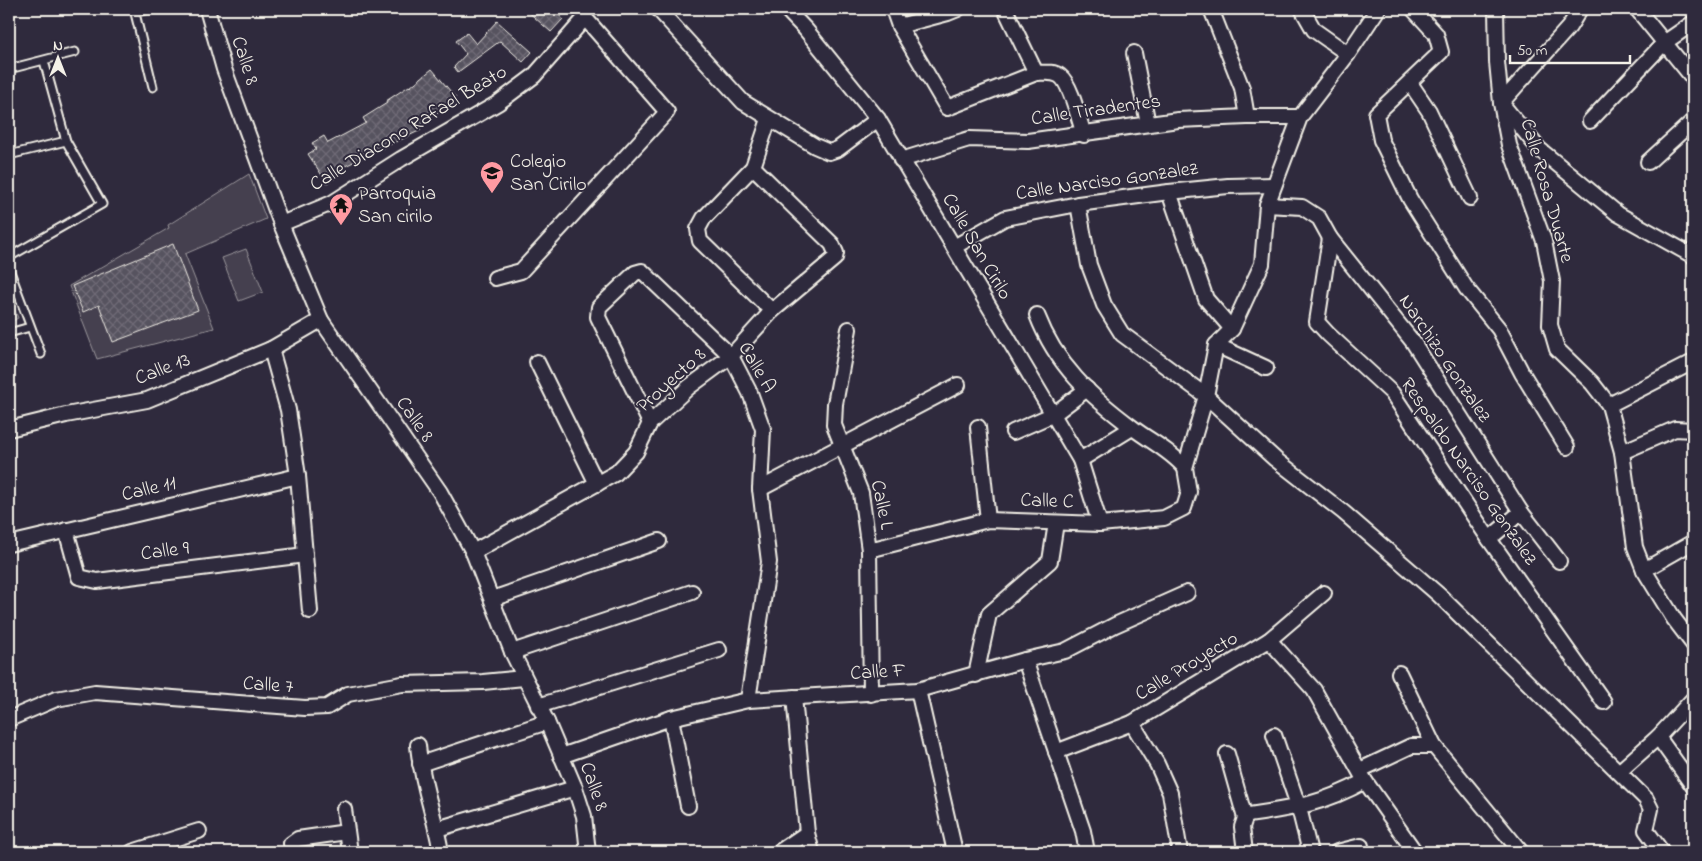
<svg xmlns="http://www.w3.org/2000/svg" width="1702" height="861" font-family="'Indie Flower',sans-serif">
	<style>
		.green { fill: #454050; stroke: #9c989c }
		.building { fill: url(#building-cross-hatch); stroke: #f4f1e8 }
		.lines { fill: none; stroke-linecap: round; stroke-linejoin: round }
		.lane-casing { stroke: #f4f1e8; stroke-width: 11 }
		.street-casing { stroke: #f4f1e8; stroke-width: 18 }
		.lane { stroke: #2f2a3d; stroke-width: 7 }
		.street { stroke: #2f2a3d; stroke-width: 14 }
		.labels { text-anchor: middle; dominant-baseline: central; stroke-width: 4; stroke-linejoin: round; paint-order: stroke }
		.street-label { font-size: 20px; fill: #f4f1e8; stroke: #2f2a3d }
		.poi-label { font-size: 20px; fill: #f4f1e8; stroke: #2f2a3d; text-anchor: start }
	</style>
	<defs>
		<pattern id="building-cross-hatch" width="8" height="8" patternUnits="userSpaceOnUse" patternTransform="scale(1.25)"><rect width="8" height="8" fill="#56525f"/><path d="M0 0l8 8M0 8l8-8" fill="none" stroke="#6f6b76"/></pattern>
	</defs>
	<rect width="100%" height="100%" fill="#2f2a3d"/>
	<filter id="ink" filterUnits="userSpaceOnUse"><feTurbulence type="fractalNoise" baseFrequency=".02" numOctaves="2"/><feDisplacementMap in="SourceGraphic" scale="10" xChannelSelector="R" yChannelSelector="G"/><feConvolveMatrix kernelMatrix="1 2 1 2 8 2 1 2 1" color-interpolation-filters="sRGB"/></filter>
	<g filter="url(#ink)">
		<g class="green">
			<path d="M249 174 266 219 185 254 214 328 97 359 69 286 169 228 168 225Z"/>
			<path d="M246 249 263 292 239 301 222 258Z"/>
			<path d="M9 294 18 318 9 323Z"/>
		</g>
		<g class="building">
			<path d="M525 9H552L563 19 551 32Z"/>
			<path d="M497 21 532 52 523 62 500 41 458 72 454 67 466 54 456 41 467 33 476 44Z"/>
			<path d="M432 69 456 98 419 127 421 130 343 167 346 171 327 183 308 154 316 149 312 143 324 136 328 143 366 123 363 118 387 103 386 101 409 86 410 87Z"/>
			<path d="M173 244 198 310 113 342 99 305 83 312 72 286Z"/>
		</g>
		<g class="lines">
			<g class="lane-casing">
				<g id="lane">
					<path d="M134 9 153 87"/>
					<path d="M135 12 150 9"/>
					<path d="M9 69 75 52"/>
					<path d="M9 155 66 141"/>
					<path d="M9 257 102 204 66 141 44 61"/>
					<path d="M9 269 41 354"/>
					<path d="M9 333 30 327"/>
				</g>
			</g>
			<g class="street-casing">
				<g id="street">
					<path d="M207 9 224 69 281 224 321 320 440 492 473 552 512 652 547 722 575 788 584 816 588 852"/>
					<path d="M658 9 743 102 815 146 829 152 838 149 878 119"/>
					<path d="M786 9 806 30 878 119 1080 460 1100 524"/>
					<path d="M893 9 899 26 947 108 1036 73C1043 73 1053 71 1060 76 1071 84 1079 120 1084 135"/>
					<path d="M1005 9 1036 73"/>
					<path d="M1211 9 1242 88 1247 117"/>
					<path d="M1302 9 1314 30 1348 54"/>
					<path d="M1413 9 1436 34 1441 52 1376 114 1381 140 1410 199 1466 288 1499 329 1522 373 1567 447"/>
					<path d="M1496 9 1497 62 1501 103 1509 145 1544 241 1552 281 1550 325 1557 349 1592 383 1609 405 1622 452 1635 547 1644 570 1674 619 1693 644"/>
					<path d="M1580 9 1569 27 1501 103 1539 149 1618 214 1693 256"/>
					<path d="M1637 9 1693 78"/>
					<path d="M899 26 948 13 958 9"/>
					<path d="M1134 53 1148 124"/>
					<path d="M1410 83 1429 111 1470 198"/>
					<path d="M769 119 753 167 704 218 698 229 700 241 772 311"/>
					<path d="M1590 121 1664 43 1693 23"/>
					<path d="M901 160 969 139 1028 141 1178 120 1247 117H1300"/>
					<path d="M1648 162 1693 121"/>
					<path d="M1169 192 1206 299 1232 329"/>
					<path d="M1078 204 1089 265 1104 305 1122 334 1206 396 1275 459 1343 512 1439 595 1646 799 1651 809 1646 830 1662 852"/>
					<path d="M1267 205 1302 207 1319 218 1330 238 1413 342 1521 512 1489 539"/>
					<path d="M281 224 332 203 401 159 498 103 534 76 585 18 667 112 521 271 495 278"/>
					<path d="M1330 238 1317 322 1328 334 1392 393 1489 539 1604 702"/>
					<path d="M954 247 1005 218 1078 204 1169 192 1228 186 1274 185"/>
					<path d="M1037 315C1056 365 1090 396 1133 428 1150 441 1171 451 1185 468"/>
					<path d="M849 329 835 404 834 425 861 493 869 550 871 694"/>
					<path d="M1216 345 1266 368"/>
					<path d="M271 349 288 410 298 476 310 611"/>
					<path d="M537 362 597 484"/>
					<path d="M1609 405 1693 362"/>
					<path d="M650 423 598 317 599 307 635 273 642 271 731 356 750 393 763 429 760 489 769 562 748 700"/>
					<path d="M978 427 988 520"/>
					<path d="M9 429 66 415 147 400 271 349 321 320"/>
					<path d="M1013 432 1054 414 1087 389"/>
					<path d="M1622 452 1675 429 1693 430"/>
					<path d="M1080 460 1132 428"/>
					<path d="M760 489 958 385"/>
					<path d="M1521 512 1559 561"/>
					<path d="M66 530 79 577 97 581 305 555"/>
					<path d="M9 544 298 476"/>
					<path d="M869 550 988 520 1100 524 1164 518 1184 508 1189 492 1185 468 1206 396 1216 345 1232 329 1262 264 1267 205 1300 117 1348 54 1378 9"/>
					<path d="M473 552 616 473 636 452 650 423 689 387 731 356 772 311 835 258 836 253 832 244 753 167"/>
					<path d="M1644 570 1693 542"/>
					<path d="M492 599 659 541"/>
					<path d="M1269 640 1314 690 1365 781 1415 852"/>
					<path d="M512 652 692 592"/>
					<path d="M1025 660 1083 831 1087 852"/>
					<path d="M1399 673 1434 746 1521 852"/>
					<path d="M976 675 989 614 1050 561 1056 523"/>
					<path d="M918 690 955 852"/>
					<path d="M794 697 807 833 812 852"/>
					<path d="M538 706 719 650"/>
					<path d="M671 718 688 806"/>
					<path d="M9 719 56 699 95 692 305 708 327 707 348 694 402 684 483 682 524 678"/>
					<path d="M1132 723 1157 764 1170 793 1180 852"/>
					<path d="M1274 735 1299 808 1310 852"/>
					<path d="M1658 737 1693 786"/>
					<path d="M418 745C421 782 435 816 441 852"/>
					<path d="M1056 752 1132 723 1269 640 1324 593"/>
					<path d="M1227 754 1245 818 1242 827 1245 852"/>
					<path d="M561 756 671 718 748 700 918 690 1025 660 1065 651 1115 625 1187 593"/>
					<path d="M420 764 547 722"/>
					<path d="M1360 770 1411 746H1434"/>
					<path d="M1620 771 1658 737 1693 699"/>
					<path d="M344 809 350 852"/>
					<path d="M1245 818 1249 815C1295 808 1323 804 1365 781"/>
					<path d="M437 829 575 788"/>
					<path d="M132 852 199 831"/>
					<path d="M293 852 291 844 298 839 347 832"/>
					<path d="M779 852 807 833"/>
					<path d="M1337 852 1361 846"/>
				</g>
			</g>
			<use href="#lane" class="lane"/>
			<use href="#street" class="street"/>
		</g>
	</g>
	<defs>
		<g id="school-pin" transform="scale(1.25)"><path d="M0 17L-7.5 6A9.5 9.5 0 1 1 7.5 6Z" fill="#ff9aa2" stroke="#2f2a3d"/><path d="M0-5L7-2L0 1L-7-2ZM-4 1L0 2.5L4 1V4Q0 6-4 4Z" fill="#111"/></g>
		<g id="temple-pin" transform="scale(1.25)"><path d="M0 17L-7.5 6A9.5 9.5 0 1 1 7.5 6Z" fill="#ff9aa2" stroke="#2f2a3d"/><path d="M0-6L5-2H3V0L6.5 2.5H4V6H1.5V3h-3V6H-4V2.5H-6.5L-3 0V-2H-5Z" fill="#111"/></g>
	</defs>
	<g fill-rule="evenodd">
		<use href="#school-pin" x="492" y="173"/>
		<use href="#temple-pin" x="341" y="205"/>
	</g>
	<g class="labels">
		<g class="street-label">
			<text transform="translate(244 61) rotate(72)">Calle 8</text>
			<text transform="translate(1096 111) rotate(-8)">Calle Tiradentes</text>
			<text transform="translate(409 129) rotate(-31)">Calle Diacono Rafael Beato</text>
			<text transform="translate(1107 182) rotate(-8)">Calle Narciso Gonzalez</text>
			<text transform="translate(1546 191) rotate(74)">Calle Rosa Duarte</text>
			<text transform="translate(976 247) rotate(60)">Calle San Cirilo</text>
			<text transform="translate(1444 359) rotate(56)">Narchizo Gonzalez</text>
			<text transform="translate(756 368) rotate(60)">Calle A</text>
			<text transform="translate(163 370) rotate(-21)">Calle 13</text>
			<text transform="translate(672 381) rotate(-42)">Proyecto 8</text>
			<text transform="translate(414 420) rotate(55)">Calle 8</text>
			<text transform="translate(1468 472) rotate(55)">Respaldo Narciso Gonzalez</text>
			<text transform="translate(149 490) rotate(-13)">Calle 11</text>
			<text transform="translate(1047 502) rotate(2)">Calle C</text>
			<text transform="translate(881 505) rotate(78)">Calle L</text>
			<text transform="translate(165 552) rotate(-7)">Calle 9</text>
			<text transform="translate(1187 667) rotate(-31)">Calle Proyecto</text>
			<text transform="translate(878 673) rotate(-3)">Calle F</text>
			<text transform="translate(268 686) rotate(4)">Calle 7</text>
			<text transform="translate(593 787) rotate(71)">Calle 8</text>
		</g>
		<g class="poi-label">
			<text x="510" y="162">Colegio<tspan x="510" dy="23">San Cirilo</tspan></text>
			<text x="358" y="194">Parroquia<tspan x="358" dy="23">San cirilo</tspan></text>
		</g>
	</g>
	<rect width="1702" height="861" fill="none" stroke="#2f2a3d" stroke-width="30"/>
	<rect x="15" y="15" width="1672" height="831" fill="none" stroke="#f4f1e8" stroke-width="2" filter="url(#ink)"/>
	<g transform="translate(58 58)" stroke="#2f2a3d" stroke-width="4" paint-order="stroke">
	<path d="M0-4L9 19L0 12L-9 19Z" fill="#f4f1e8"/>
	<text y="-8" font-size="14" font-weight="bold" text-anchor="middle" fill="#f4f1e8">N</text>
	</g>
	<path d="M1510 55v8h120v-8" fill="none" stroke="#f4f1e8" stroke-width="2.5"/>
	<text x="1517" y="55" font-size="15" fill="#f4f1e8" stroke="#2f2a3d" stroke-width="4" paint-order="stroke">50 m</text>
</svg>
